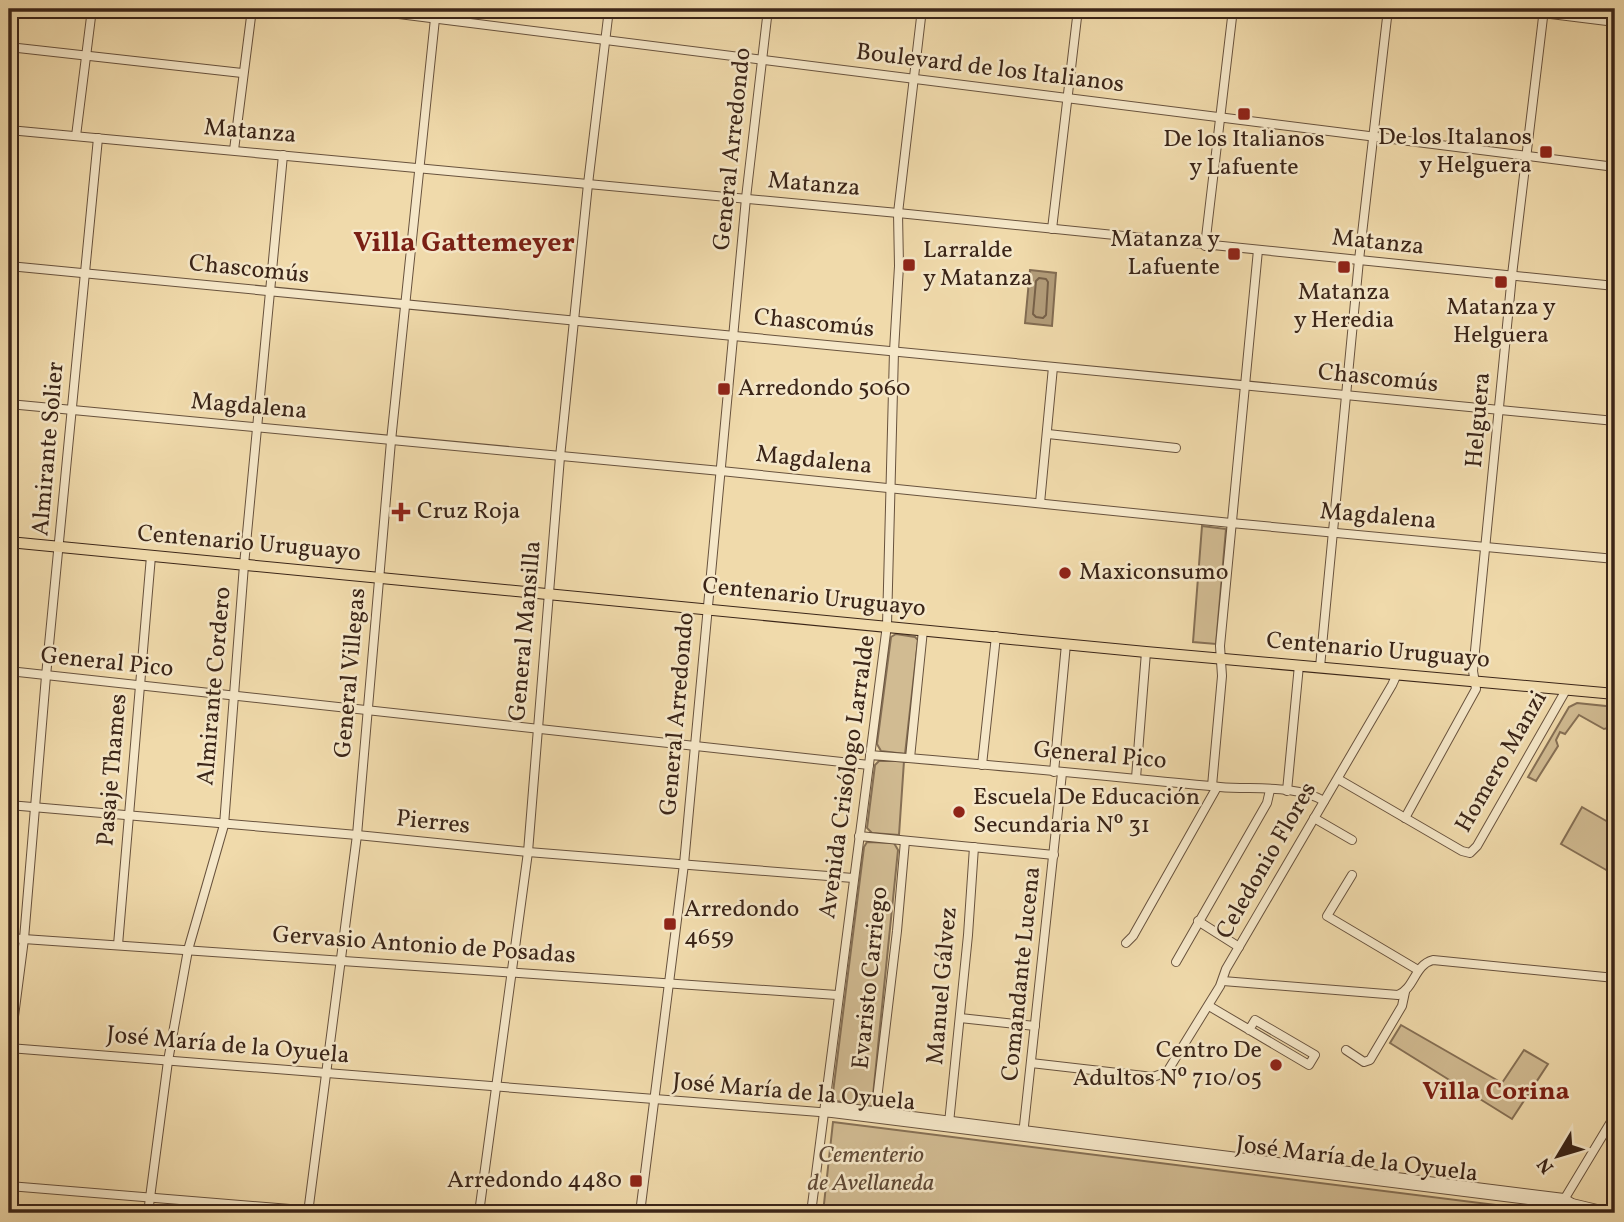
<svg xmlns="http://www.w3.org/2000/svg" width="1624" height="1222" font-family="Vollkorn,serif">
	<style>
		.green { fill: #d1bb92; stroke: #867055; stroke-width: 2 }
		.water { fill: #b29c79; stroke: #826c52; stroke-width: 2 }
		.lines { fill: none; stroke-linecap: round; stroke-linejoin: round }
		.shore { stroke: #766048; stroke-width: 2 }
		.minor-casing { stroke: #68523d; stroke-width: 10 }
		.major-casing { stroke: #3b2518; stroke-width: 12 }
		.minor { stroke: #f5e7c8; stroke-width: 8 }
		.major { stroke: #f0daab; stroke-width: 10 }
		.poi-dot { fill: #8f2418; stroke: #f5e7c8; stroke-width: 2.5 }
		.labels { text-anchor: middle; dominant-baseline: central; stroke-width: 5; stroke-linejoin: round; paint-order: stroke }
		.street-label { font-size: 24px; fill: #3b2518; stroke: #f5e7c8 }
		.poi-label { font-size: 24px; fill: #3b2518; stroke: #f5e7c8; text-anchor: start }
		.park-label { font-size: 24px; font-style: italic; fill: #604a36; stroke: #f5e7c8 }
		.neighbourhood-label { font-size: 26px; font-weight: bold; fill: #7a1f14; stroke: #f5e7c8 }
		.quarter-label { font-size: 28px; font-weight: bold; fill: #7a1f14; stroke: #f5e7c8 }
	</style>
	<rect width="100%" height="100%" fill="#f0daab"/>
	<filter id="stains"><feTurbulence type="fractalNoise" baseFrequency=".00286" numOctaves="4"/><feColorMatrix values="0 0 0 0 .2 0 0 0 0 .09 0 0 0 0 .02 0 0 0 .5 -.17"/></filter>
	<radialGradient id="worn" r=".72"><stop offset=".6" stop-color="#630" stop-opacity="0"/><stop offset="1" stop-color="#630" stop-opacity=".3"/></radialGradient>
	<g class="green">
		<path d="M1202 526 1226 529 1216 644 1193 642Z"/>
		<path d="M896 634 915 637 918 640 905 754 881 751 877 744 891 637Z"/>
		<path d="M1577 703 1615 707V717L1608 728 1604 729 1579 715 1565 734 1560 732 1556 740 1558 746 1536 781 1528 777 1569 707Z"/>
		<path d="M879 761H904L899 835 872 833 867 828 875 765Z"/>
		<path d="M1582 807 1615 826V859L1608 871 1561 844Z"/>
		<path d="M867 842 894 843 898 850 872 1105 870 1108 832 1100 864 847Z"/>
		<path d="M1401 1025 1502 1083 1524 1050 1548 1064 1512 1119 1390 1043Z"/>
		<path d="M833 1122 1552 1212 823 1213Z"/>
	</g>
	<path class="water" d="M1030 270 1056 273 1052 326 1025 323Z"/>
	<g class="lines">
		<path class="shore" d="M1039 278 1046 279 1048 282 1046 315 1043 318 1036 317 1033 314 1036 281Z"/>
		<g class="minor-casing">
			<g id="minor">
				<path d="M359 9 1615 167"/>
				<path d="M1511 9 1615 22"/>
				<path d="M9 47 242 73"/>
				<path d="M9 130 898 213 1615 286"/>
				<path d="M76 136 92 9"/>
				<path d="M234 150 252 9"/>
				<path d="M1052 229 1078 9"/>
				<path d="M1205 246 1233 9"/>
				<path d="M9 266 1615 421"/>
				<path d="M9 404 721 471 1231 523 1615 559"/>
				<path d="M1048 434 1176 448"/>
				<path d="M1040 503 1053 367"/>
				<path d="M1320 667 1359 260 1388 9"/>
				<path d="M9 671 869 765"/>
				<path d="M870 755C987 764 1104 776 1220 787 1253 790 1295 784 1324 801"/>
				<path d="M910 758 923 630"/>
				<path d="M982 765 996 636"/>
				<path d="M1054 772 1066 644"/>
				<path d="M1136 778 1146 652"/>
				<path d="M1338 779 1462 851 1470 853 1477 846 1566 690"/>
				<path d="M1212 786 1222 676 1220 646 1258 250"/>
				<path d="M1287 791 1299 665"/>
				<path d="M9 805 357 835 528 852 853 878"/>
				<path d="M1314 818 1352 840"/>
				<path d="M1405 818 1476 689 1473 671 1512 275 1544 9"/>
				<path d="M859 836 1054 855"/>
				<path d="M1352 875 1327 916 1418 970"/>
				<path d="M1198 921 1239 947"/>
				<path d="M9 938 837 995"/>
				<path d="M1126 943 1133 936 1217 787"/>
				<path d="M118 945 151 556"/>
				<path d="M1176 962 1267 803 1270 790"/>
				<path d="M1223 981 1398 995C1415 988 1414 965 1433 960L1615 978"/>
				<path d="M1209 1006 1309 1065 1315 1055 1255 1020 1249 1030"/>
				<path d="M960 1018 1035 1026"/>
				<path d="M9 1048 832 1113 1560 1204 1572 1203"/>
				<path d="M1346 1050 1364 1062 1370 1060 1402 1006 1405 992"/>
				<path d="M9 1055 24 939 46 676 98 138"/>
				<path d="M1031 1063 1153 1077 1167 1072 1220 986 1226 969 1392 685 1397 674"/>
				<path d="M825 1105 1564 1198 1572 1203 1614 1213"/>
				<path d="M875 1116 897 931 905 841"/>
				<path d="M949 1123 968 935 974 847"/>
				<path d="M1023 1135 1062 773"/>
				<path d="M9 1186 338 1213"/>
				<path d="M148 1213 168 1061 188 950 224 825 244 565 283 155"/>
				<path d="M308 1213 357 835 391 441 436 9"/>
				<path d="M479 1213 528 852 560 457 588 184 609 9"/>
				<path d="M640 1213 684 864 746 198 768 9"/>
				<path d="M811 1213 887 625 894 351 899 266 898 213 922 9"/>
				<path d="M1556 1213 1615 1115"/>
			</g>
		</g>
		<g class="major-casing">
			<path id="major" d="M9 542 1146 652 1615 694"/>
		</g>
		<use href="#minor" class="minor"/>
		<use href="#major" class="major"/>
	</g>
	<g class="poi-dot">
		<rect x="1237" y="107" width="14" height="14" rx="3.5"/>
		<rect x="1539" y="145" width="14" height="14" rx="3.5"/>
		<rect x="1227" y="247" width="14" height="14" rx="3.5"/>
		<rect x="902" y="258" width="14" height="14" rx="3.5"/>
		<rect x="1337" y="260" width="14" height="14" rx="3.5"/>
		<rect x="1494" y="275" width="14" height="14" rx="3.5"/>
		<rect x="717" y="382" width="14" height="14" rx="3.5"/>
		<path d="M397.5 501.5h7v7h7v7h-7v7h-7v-7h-7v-7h7z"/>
		<circle cx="1065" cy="573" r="7"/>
		<circle cx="959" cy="812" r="7"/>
		<rect x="663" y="917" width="14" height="14" rx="3.5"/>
		<circle cx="1276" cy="1065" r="7"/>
		<rect x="629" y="1174" width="14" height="14" rx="3.5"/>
	</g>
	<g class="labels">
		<g class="street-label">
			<text transform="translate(990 69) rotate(7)">Boulevard de los Italianos</text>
			<text transform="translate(250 132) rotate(5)">Matanza</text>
			<text transform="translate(733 149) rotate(-84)">General Arredondo</text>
			<text transform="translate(814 185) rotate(5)">Matanza</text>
			<text transform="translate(1378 243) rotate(6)">Matanza</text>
			<text transform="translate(249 270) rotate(6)">Chascomús</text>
			<text transform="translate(814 324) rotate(6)">Chascomús</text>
			<text transform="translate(1378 379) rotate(6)">Chascomús</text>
			<text transform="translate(249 407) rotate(5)">Magdalena</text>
			<text transform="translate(1479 420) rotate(-85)">Helguera</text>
			<text transform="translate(49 449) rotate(-85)">Almirante Solier</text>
			<text transform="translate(814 461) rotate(6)">Magdalena</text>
			<text transform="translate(1378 517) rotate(5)">Magdalena</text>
			<text transform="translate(249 544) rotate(5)">Centenario Uruguayo</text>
			<text transform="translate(814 598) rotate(6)">Centenario Uruguayo</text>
			<text transform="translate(526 631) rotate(-85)">General Mansilla</text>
			<text transform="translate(1378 651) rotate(5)">Centenario Uruguayo</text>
			<text transform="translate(107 663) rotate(6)">General Pico</text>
			<text transform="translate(351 673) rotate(-85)">General Villegas</text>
			<text transform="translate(215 686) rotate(-85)">Almirante Cordero</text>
			<text transform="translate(678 714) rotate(-85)">General Arredondo</text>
			<text transform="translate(1100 756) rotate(5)">General Pico</text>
			<text transform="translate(1502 762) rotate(-60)">Homero Manzi</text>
			<text transform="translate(113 770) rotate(-85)">Pasaje Thames</text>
			<text transform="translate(848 777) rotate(-82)">Avenida Crisólogo Larralde</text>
			<text transform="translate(433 823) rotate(6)">Pierres</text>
			<text transform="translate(1267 861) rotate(-60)">Celedonio Flores</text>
			<text transform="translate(424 946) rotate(4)">Gervasio Antonio de Posadas</text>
			<text transform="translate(1022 974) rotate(-84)">Comandante Lucena</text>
			<text transform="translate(871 978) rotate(-84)">Evaristo Carriego</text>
			<text transform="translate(943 986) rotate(-85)">Manuel Gálvez</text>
			<text transform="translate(228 1046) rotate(5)">José María de la Oyuela</text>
			<text transform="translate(794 1093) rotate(5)">José María de la Oyuela</text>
			<text transform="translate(1357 1160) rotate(7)">José María de la Oyuela</text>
		</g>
		<g class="poi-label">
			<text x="1532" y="138" text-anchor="end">De los Italanos<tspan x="1532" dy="28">y Helguera</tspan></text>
			<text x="1244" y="140" text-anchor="middle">De los Italianos<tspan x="1244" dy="28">y Lafuente</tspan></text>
			<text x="1220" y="240" text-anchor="end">Matanza y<tspan x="1220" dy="28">Lafuente</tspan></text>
			<text x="923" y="251">Larralde<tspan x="923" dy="28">y Matanza</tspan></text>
			<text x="1344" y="293" text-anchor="middle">Matanza<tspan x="1344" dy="28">y Heredia</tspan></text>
			<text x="1501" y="308" text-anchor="middle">Matanza y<tspan x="1501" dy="28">Helguera</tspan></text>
			<text x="738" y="389">Arredondo 5060</text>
			<text x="417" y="512">Cruz Roja</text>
			<text x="1079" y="573">Maxiconsumo</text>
			<text x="973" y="798">Escuela De Educación<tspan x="973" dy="28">Secundaria Nº 31</tspan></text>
			<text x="684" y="910">Arredondo<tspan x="684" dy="28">4659</tspan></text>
			<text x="1262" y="1051" text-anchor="end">Centro De<tspan x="1262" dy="28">Adultos Nº 710/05</tspan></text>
			<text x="622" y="1181" text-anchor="end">Arredondo 4480</text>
		</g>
		<g class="park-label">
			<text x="871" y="1156">Cementerio<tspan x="871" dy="28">de Avellaneda</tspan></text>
		</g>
		<g class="neighbourhood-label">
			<text x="1496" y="1092">Villa Corina</text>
		</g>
		<g class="quarter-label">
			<text x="464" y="243">Villa Gattemeyer</text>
		</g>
	</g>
	<rect width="1624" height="1222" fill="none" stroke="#f0daab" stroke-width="35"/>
	<rect x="10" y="10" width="1603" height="1201" fill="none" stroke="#3b2518" stroke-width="3.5"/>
	<rect x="18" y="18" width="1589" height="1187" fill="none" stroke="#3b2518" stroke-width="2"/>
	<g transform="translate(1558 1156) rotate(232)" stroke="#f5e7c8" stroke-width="5" paint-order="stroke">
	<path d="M0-5L12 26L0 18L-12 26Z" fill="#3b2518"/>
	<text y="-10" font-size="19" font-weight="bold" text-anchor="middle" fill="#3b2518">N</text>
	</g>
	<rect width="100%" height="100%" filter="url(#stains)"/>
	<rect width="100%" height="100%" fill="url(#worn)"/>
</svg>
